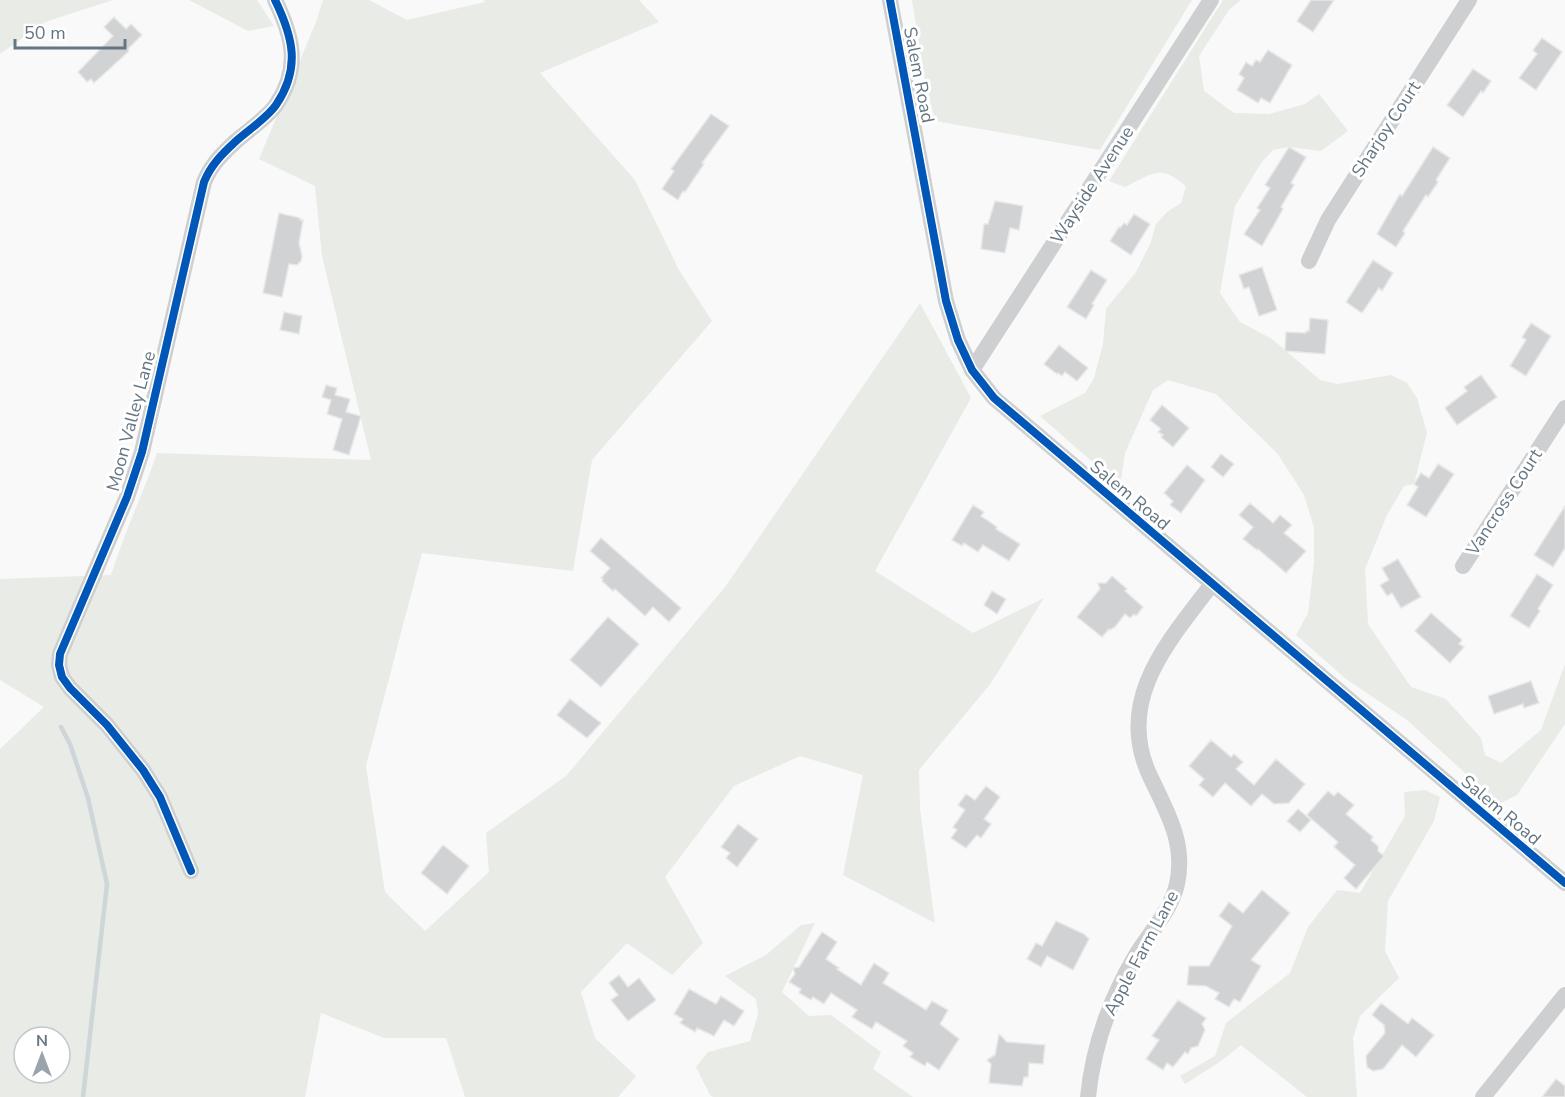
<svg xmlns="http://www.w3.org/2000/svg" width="1565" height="1097" font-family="'Nunito Sans',sans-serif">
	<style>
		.green { fill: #e8ebe6; fill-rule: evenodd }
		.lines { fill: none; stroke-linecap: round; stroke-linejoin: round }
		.stream { stroke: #ced6d9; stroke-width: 4.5 }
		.building { fill: #d0d2d3; stroke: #e8e8e8; stroke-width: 1.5 }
		.minor { stroke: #cecfd0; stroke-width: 16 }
		.cycleway-casing { stroke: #fff; stroke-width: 11 }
		.cycleway { stroke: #0057b8; stroke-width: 8 }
		.labels { text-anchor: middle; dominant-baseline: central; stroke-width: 6; stroke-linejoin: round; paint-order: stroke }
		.street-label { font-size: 18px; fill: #657683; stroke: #fff }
	</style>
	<rect width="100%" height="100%" fill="#f9f9f9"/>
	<g class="green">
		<path d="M0 0H113L45 22 0 54Z"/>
		<path d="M189 0H257L274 26 248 31Z"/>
		<path d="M323 0H369L407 20 485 2 484 0H639L659 22 540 73 635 180 679 270 712 321 592 460 573 571 422 553 366 766 385 892 425 931 489 872 486 833 566 776 725 587 920 303 971 398 875 571 973 633 1044 598 991 683 919 770 920 809 935 923 843 875 863 775 800 756 734 786 665 877 703 943 672 975 627 943 581 992 595 1038 636 1076 618 1097H465L446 1038H384L321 1013 305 1097H0V749L44 707 0 680V579L111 575C124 533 143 494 157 453L371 460 322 256 315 186 259 159 316 22ZM24 1037H60V1073H24Z"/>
		<path d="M912 0H1192L1100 150 935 121 925 81Z"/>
		<path d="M1223 0H1241L1229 10 1199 56 1204 91 1234 113 1269 114 1305 104 1319 94 1348 131 1321 151 1289 147 1273 150 1261 163 1235 206 1220 293 1240 322 1272 339 1320 380 1338 384 1391 375 1407 383 1417 398 1427 433 1414 484 1404 486 1387 515 1365 569 1368 624 1411 687 1446 699 1481 738 1485 755 1501 763 1541 730 1565 664V724L1517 795 1499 804 1407 720 1346 679 1296 635 1308 613 1314 563V528L1304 495 1277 453 1216 394 1168 380 1153 390 1125 453 1120 486 1040 416 1085 393 1094 378 1103 344 1106 309 1136 272 1151 242 1156 224 1167 212 1181 203 1186 187C1161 163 1152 174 1125 187L1109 181Z"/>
		<path d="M1425 790 1440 797 1434 821 1388 901 1385 951 1399 978 1360 1016 1353 1038 1357 1097H1307L1241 1045 1221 1061 1185 1084 1180 1076 1215 1056 1226 1023 1290 973 1308 927 1337 890 1360 893 1405 816 1404 792Z"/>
		<path d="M815 923 782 992 809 1016 831 1015 881 1052 873 1069 913 1097H713L710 1095 696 1067 708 1052 750 1041 758 1014 756 999 725 976 766 955 801 925Z"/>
	</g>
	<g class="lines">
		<path class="stream" d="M61 727 70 744 88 798 107 884 83 1097"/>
	</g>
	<g class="building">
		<path d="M1311 0H1334L1313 32 1297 21Z"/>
		<path d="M114 17 126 29 131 24 142 35 128 49 129 51 94 83 91 79 87 82 78 72 113 36 104 27Z"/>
		<path d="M1542 38 1562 52 1536 90 1519 78 1537 54 1533 50Z"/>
		<path d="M1268 50 1292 65 1270 103 1261 98 1258 103 1237 90 1244 78 1239 74 1246 62 1252 66 1256 60 1260 62Z"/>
		<path d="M1473 69 1491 81 1483 93 1481 91 1463 117 1447 105Z"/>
		<path d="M711 114 729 126 702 163 704 164 685 192 683 191 678 200 662 189 674 171 671 169Z"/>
		<path d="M1289 147 1306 157 1291 183 1294 185 1281 207 1283 209 1262 246 1244 234 1260 210 1257 208 1270 188 1265 185Z"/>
		<path d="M1433 147 1450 158 1436 180 1438 182 1428 197 1426 195 1403 231 1405 233 1396 247 1377 234 1400 194 1402 196Z"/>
		<path d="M995 201 1023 206 1019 230 1010 228 1005 253 981 249 984 224H988Z"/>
		<path d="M279 213 300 218V220H303L299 243 302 256 301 261 297 265 289 264 282 297 263 293Z"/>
		<path d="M1134 214 1150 224 1131 255 1110 241 1119 227 1120 228 1124 223 1127 225Z"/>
		<path d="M1373 260 1393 273 1382 291 1379 288 1362 313 1346 302Z"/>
		<path d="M1262 267 1277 310 1259 316 1249 287 1244 289 1239 275Z"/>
		<path d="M1091 270 1107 280 1092 304 1094 305 1086 319 1067 307Z"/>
		<path d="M284 312 302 316 299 334 280 330Z"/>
		<path d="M1310 318 1328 320 1325 354 1285 351 1286 332 1306 333V331H1309Z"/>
		<path d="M1531 323 1551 336 1526 376 1510 366 1526 340 1522 337Z"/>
		<path d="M1059 345 1088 368 1077 381 1065 372 1062 376 1058 373 1057 374 1044 364Z"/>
		<path d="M1481 375 1497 397 1457 425 1445 408 1467 391 1464 387Z"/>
		<path d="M326 385 337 388 335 395 350 399 346 412 361 416 349 455 333 450 342 419 327 414 331 400 322 397Z"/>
		<path d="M1162 405 1189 428 1173 447 1161 437 1163 435 1158 432 1161 429 1150 420Z"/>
		<path d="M1221 454 1234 464 1223 477 1211 467Z"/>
		<path d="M1438 464 1454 474 1426 517 1407 505 1418 487 1414 484 1421 473 1429 478Z"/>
		<path d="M1187 465 1205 480 1181 513 1170 505 1173 501 1164 493Z"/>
		<path d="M1250 503 1273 523 1280 515 1292 525 1284 533 1306 551 1286 573 1258 549 1257 550 1243 539 1253 527 1239 515Z"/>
		<path d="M973 505 984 512 981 516 997 527 996 529 1020 544 1009 561 983 545 978 552 964 543 962 546 952 540Z"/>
		<path d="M1565 506V548L1553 567 1534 555Z"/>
		<path d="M601 538 681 608 669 622 653 607 645 616 615 589 613 591 602 581 603 579 601 578 610 568 590 551Z"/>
		<path d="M1398 559 1421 597 1401 608 1392 593 1387 596 1380 585 1389 580 1382 568Z"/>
		<path d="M1537 574 1553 585 1538 609 1540 611 1529 628 1510 616Z"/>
		<path d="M1112 576 1127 589 1125 591 1143 607 1136 616 1134 614 1130 618 1125 614 1115 627 1110 630 1109 629 1102 637 1077 617 1100 589 1098 583H1106Z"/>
		<path d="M992 591 1006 599 997 614 984 605Z"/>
		<path d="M1431 613 1462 640 1459 644 1464 647 1450 663 1415 631Z"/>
		<path d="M608 617 639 644 601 687 570 660Z"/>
		<path d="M1531 681 1539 703 1524 708 1523 704 1494 714 1488 696Z"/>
		<path d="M570 699 601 723 587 738 557 715Z"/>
		<path d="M1211 740 1231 757 1234 754 1243 762 1236 769 1254 785 1276 759 1305 784 1289 803 1274 804 1262 794 1251 806 1225 783 1213 797 1199 785 1204 779 1189 766Z"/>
		<path d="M986 786 1000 797 984 819 991 824 981 838 977 835 966 848 951 838 957 830 953 827 965 810 958 805 966 794 975 800Z"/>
		<path d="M1328 791 1334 796 1338 792 1354 805 1346 814 1373 837 1371 840 1378 846V851L1384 856 1356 889 1344 878 1355 865 1334 847 1338 842 1307 815Z"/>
		<path d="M1298 809 1311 820 1300 832 1287 821Z"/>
		<path d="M738 824 758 839 737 867 726 858 730 853 721 847Z"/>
		<path d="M443 845 469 866 447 894 421 873Z"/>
		<path d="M1262 890 1290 913 1251 960 1261 966 1240 1002 1234 999 1229 1007 1215 999 1219 993 1206 986 1187 985 1189 966H1209L1232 926 1219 916 1229 902 1243 913Z"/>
		<path d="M1056 921 1084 934 1089 939 1073 970 1047 956 1041 967 1027 959 1036 943 1042 946Z"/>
		<path d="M822 932 837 942 826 959 839 968 837 969 861 985 874 963 889 973 883 983 926 1010 932 1001 948 1010 940 1024 959 1039 939 1070 927 1062 925 1066 910 1057 913 1053 903 1046 907 1041 876 1022 872 1029 852 1017 857 1010 831 993 824 1004 813 997 811 1000 799 993 801 989 789 982 795 974 793 968 799 967Z"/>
		<path d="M619 975 628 987 639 978 656 1000 628 1021 611 1000 618 995 609 983Z"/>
		<path d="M689 989 716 1004 721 996 744 1011 734 1026 724 1020 714 1036 697 1028 695 1032 680 1023 683 1019 674 1014Z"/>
		<path d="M1178 1000 1206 1018 1202 1024 1205 1030 1198 1046 1191 1048 1188 1054 1185 1052 1173 1067 1167 1063 1163 1070 1146 1059 1159 1040 1152 1036Z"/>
		<path d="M1381 1003 1408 1024 1412 1018 1434 1035 1416 1057 1402 1045 1383 1069 1373 1071 1367 1067 1366 1056 1385 1033 1384 1025 1372 1015Z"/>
		<path d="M999 1034 1007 1042 1045 1045 1043 1064 1029 1063 1028 1077H1024L1022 1086 989 1083 991 1064 987 1060 995 1055Z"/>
		<path d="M1556 1079 1565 1086V1097H1542Z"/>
	</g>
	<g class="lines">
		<g class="minor">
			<path d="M890 0 946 301 958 340 972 370 994 398 1565 883"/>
			<path d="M1309 261 1328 220 1469 0"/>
			<path d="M972 370 1211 0"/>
			<path d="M1463 566 1565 408"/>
			<path d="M191 871 160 797 143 770 107 725 70 688 62 677 59 665 60 654 127 497 142 452 204 182C211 165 222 154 235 142 247 131 267 118 276 105 301 68 293 37 275 0"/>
			<path d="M1088 1097C1093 1047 1110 999 1136 955 1150 932 1171 911 1177 884 1186 843 1167 812 1150 776 1114 700 1169 641 1212 584"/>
			<path d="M1483 1097 1565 995"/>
		</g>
		<g class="cycleway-casing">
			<g id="cycleway">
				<path d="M890 0 946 301 958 340 972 370 994 398 1565 883"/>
				<path d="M191 871 160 797 143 770 107 725 70 688 62 677 59 665 60 654 127 497 142 452 204 182C211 165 222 154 235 142 247 131 267 118 276 105 301 68 293 37 275 0"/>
			</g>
		</g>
		<use href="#cycleway" class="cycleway"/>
	</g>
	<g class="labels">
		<g class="street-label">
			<text transform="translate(919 75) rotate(79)">Salem Road</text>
			<text transform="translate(1386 129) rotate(-57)">Sharjoy Court</text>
			<text transform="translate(1092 185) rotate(-57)">Wayside Avenue</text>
			<text transform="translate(131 421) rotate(-75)">Moon Valley Lane</text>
			<text transform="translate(1130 495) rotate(40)">Salem Road</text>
			<text transform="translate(1504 502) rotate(-57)">Vancross Court</text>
			<text transform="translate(1501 810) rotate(40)">Salem Road</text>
			<text transform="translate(1141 953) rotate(-62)">Apple Farm Lane</text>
		</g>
	</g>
	<g transform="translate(42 1055)"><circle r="28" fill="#ffffff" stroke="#c1c8cd" stroke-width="1.5"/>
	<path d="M0-4.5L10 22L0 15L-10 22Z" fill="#99a4ac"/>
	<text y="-9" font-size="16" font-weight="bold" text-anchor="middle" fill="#657683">N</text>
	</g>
	<path d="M15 39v9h110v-9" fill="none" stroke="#657683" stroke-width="3"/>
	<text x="24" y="39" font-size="18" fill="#657683" stroke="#ffffff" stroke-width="4.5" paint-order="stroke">50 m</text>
</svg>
